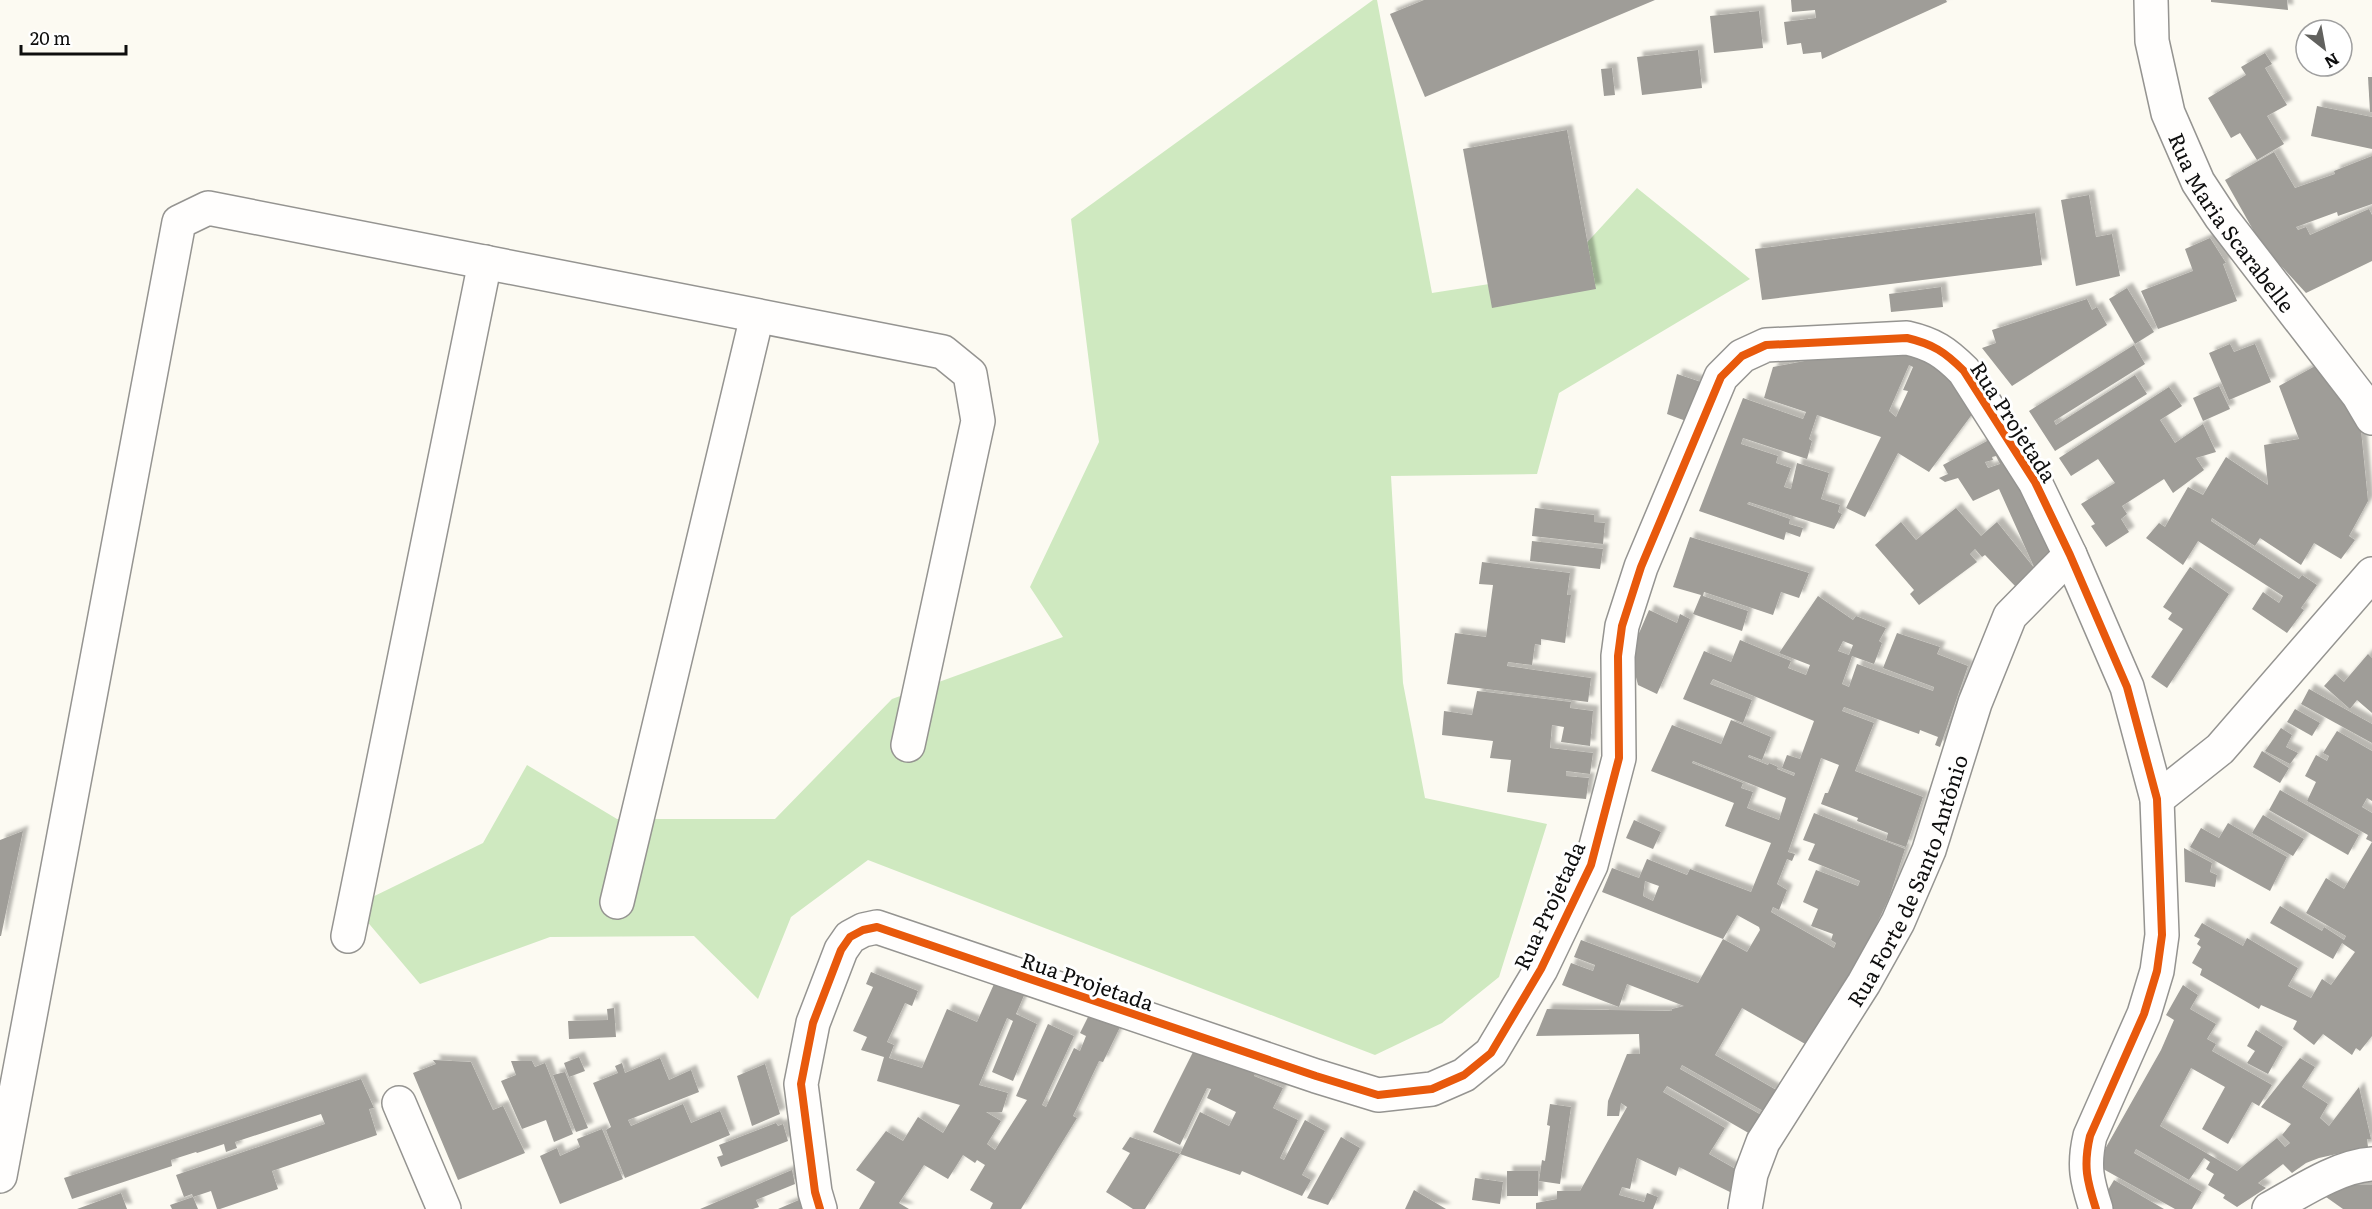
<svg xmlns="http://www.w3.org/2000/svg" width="2372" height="1209" font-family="Literata,serif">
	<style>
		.forest { fill: #cfe9c0 }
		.building { fill: #9f9d98; fill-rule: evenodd; filter: url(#shadow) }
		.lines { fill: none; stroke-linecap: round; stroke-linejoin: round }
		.street-casing { stroke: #959491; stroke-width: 36 }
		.street { stroke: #fffefd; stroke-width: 33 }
		.cycleway-casing { stroke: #fff; stroke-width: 11 }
		.cycleway { stroke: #e8590c; stroke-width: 8 }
		.labels { text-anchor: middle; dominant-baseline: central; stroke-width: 6; stroke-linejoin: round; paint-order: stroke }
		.street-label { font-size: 21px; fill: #0e0e0e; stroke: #fff }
	</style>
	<defs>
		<filter id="shadow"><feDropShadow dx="5.5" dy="-5.5" stdDeviation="1.5" flood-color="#0004"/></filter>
	</defs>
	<rect width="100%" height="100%" fill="#fcfaf2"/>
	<path class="forest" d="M1373 0H1377L1432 293 1559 273 1637 188 1750 279 1559 393 1537 474 1391 476 1403 683 1425 798 1547 824 1499 977 1442 1023 1375 1055 868 860 791 917 758 999 694 936 550 937 420 984 354 906 483 843 527 765 617 819H775L892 699 1063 637 1030 587 1099 442 1071 219Z"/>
	<g class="building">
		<path d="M1424 0H1655L1425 97 1390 14Z"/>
		<path d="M1791 0H1946L1947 2 1822 59 1821 52 1803 54 1801 43 1787 45 1784 22 1816 18 1815 10 1792 12Z"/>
		<path d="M2211 0H2287L2288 10 2211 2Z"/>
		<path d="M1759 11 1763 48 1714 53 1710 16Z"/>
		<path d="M1698 50 1702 88 1642 95 1637 57Z"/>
		<path d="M2265 53 2272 64 2265 68 2287 105 2267 116 2284 144 2257 160 2240 133 2231 138 2208 98 2246 75 2241 67Z"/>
		<path d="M1612 68 1615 95 1604 96 1601 69Z"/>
		<path d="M2368 77H2372V112H2370Z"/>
		<path d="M2317 106 2372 117V149L2311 136Z"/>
		<path d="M1567 130 1596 289 1492 308 1463 149Z"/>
		<path d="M2274 152 2295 188 2335 174 2334 171 2372 156V204L2338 216 2337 212 2296 227 2298 230 2306 227 2310 235 2369 209 2372 215V261L2306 293 2261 244 2225 180Z"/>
		<path d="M2089 195 2096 237 2112 234 2120 276 2076 286 2061 200Z"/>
		<path d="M2035 213 2042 265 1762 300 1755 249Z"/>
		<path d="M2210 238 2226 263 2223 264 2237 301 2158 329 2141 291 2193 271 2185 249Z"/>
		<path d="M1941 287 1943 307 1891 312 1889 294Z"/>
		<path d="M2127 288 2154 332 2135 344 2109 299Z"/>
		<path d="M2087 299 2092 310 2097 307 2107 325 2012 386 1982 348 1996 343 1992 330Z"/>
		<path d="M2230 344 2234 352 2255 344 2271 382 2229 400 2209 353Z"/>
		<path d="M2134 345 2145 364 2054 421 2056 425 2135 375 2147 394 2055 451 2029 411Z"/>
		<path d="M1861 355H1919L1982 401 1929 472 1898 453 1865 517 1846 508 1881 437 1817 415 1809 439 1812 441 1807 459 1743 438 1741 444 1778 456 1776 463 1791 468 1784 487 1791 489 1797 463 1829 473 1821 499 1840 505 1838 512 1842 514 1834 529 1749 502 1747 504 1790 519 1789 524 1803 528 1800 537 1786 532 1784 540 1699 511 1743 398 1803 419 1806 412 1764 398 1773 367 1810 360ZM1909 365 1913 367 1903 390 1908 391 1896 417 1889 411Z"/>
		<path d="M2317 365 2361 430 2368 501 2349 536 2355 540 2341 559 2314 543 2301 565 2260 538 2255 546 2212 518 2211 521 2299 579 2302 575 2317 585 2301 608 2304 610 2287 633 2252 609 2263 592 2279 603 2283 596 2198 541 2183 565 2146 538 2159 523 2165 527 2188 487 2203 495 2226 457 2268 485 2264 445 2299 439 2279 386Z"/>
		<path d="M1677 374 1701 382 1686 421 1667 414Z"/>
		<path d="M2219 386 2230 409 2203 421 2193 398Z"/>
		<path d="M2169 387 2182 406 2160 420 2175 443 2203 424 2216 452 2196 458 2204 470 2173 493 2164 479 2122 506 2127 514 2121 519 2129 532 2106 547 2091 526 2095 524 2081 504 2115 483 2098 459 2071 476 2059 458Z"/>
		<path d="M1998 435 2055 559 2017 588 1985 555 1982 557 1975 549 1970 554 1977 562 1919 605 1910 594 1914 590 1875 545 1901 522 1916 540 1956 508 1981 536 1997 522 2035 569 1999 489 1973 501 1958 478 1945 482 1939 478 1948 474 1943 465ZM1996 456 2000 464 1988 468 1985 462 1993 460 1992 457Z"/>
		<path d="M1535 508 1594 515V522L1605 523 1603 544 1532 536Z"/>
		<path d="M1690 537 1809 573 1799 598 1781 592 1773 615 1704 592 1703 596 1748 611 1742 631 1693 614 1701 595 1673 587Z"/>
		<path d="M1532 541 1603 549 1600 569 1530 561Z"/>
		<path d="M1482 562 1570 573 1567 595H1571L1565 643 1541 639V645L1535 644 1532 665 1508 662 1507 666 1591 678 1588 702 1447 684 1455 633 1486 637 1493 585 1479 584Z"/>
		<path d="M2190 567 2229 594 2167 688 2151 677 2183 629 2168 619 2172 613 2163 607Z"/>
		<path d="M1818 596 1853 620 1856 616 1886 628 1879 641 1882 643 1874 664 1852 656 1842 684 1849 687 1857 664 1933 691 1934 687 1883 668 1897 633 1940 647 1937 654 1968 666 1940 747 1935 745 1938 737 1920 730 1919 734 1844 707 1842 711 1874 723 1855 771 1923 797 1906 847 1886 840 1888 833 1857 821 1858 818 1821 804 1825 793H1828L1839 765 1821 758 1788 852 1795 854 1792 861 1787 859 1777 884 1787 890 1779 910 1773 907 1771 912 1834 948 1836 943 1831 940 1833 934 1811 926 1818 909 1803 902 1816 870 1858 886 1860 881 1808 860 1815 844 1803 840 1814 813 1905 849 1889 898 1861 957 1807 1045 1742 1008 1715 1055 1778 1091 1765 1112 1682 1065 1680 1069 1763 1116 1752 1135 1667 1086 1663 1092 1725 1128 1709 1154 1739 1171 1732 1193 1679 1167 1676 1176 1637 1158 1630 1189 1622 1187 1619 1195 1644 1202 1647 1193 1658 1197 1653 1209H1536V1203L1557 1199V1191H1580L1627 1107 1621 1103 1619 1116H1607L1608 1101 1627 1054H1640L1639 1034 1536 1036 1547 1009 1672 1011V1009L1684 1006 1627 984 1619 1007 1562 985 1571 963 1593 971 1595 965 1574 957 1581 940 1698 983 1723 939 1747 952 1760 930 1759 927 1737 915 1723 939 1602 892 1612 868 1639 878 1647 859 1687 875 1690 869 1751 892 1771 843 1725 826 1734 803 1651 771 1672 725 1721 744 1731 720 1771 737 1762 760 1749 755 1748 757 1768 765 1769 763 1778 767 1777 769 1794 776 1795 773 1782 768 1787 755 1800 759 1814 721 1713 679 1710 684 1752 700 1743 723 1683 699 1704 651 1731 662 1740 640 1791 661 1788 668 1806 675 1810 665 1779 653ZM1843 641 1853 645 1849 655 1838 651ZM1693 761 1786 798 1779 820 1747 808 1753 792 1741 788 1743 783 1692 763ZM1645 881 1659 886 1653 901 1643 896Z"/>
		<path d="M1649 610 1677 623 1680 614 1690 619 1657 694 1638 685 1630 654Z"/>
		<path d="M2368 654 2372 658V713L2357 700 2350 709 2324 686 2335 674 2344 682Z"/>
		<path d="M2309 689 2372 724V743L2301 704Z"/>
		<path d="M1477 691 1571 702 1570 708 1593 711 1590 746 1561 742 1564 727 1552 725 1550 748 1593 753 1590 774 1566 771V776L1589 778 1586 799 1507 792 1511 760 1490 758 1493 741 1442 735 1444 711 1472 715Z"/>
		<path d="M2295 709 2320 723 2312 736 2287 722Z"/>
		<path d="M2281 728 2292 735 2286 747 2298 753 2290 764 2265 751Z"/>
		<path d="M2337 731 2372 751V801L2367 798 2362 807 2372 813V1036L2360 1051 2356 1048 2352 1055 2323 1034 2314 1045 2293 1029 2297 1021 2261 1005 2259 1009 2200 975 2202 969 2192 963 2201 947 2197 944 2200 939 2194 936 2202 923 2243 946 2247 938 2298 968 2288 986 2311 998 2322 979 2331 985 2355 952 2342 943 2333 959 2270 923 2280 906 2322 931 2324 927 2344 940 2346 936 2306 913 2326 878 2344 889 2372 842 2366 839 2368 835 2307 801 2316 782 2305 776 2316 755 2327 761 2329 756 2323 753Z"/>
		<path d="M2262 751 2289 768 2280 783 2253 767Z"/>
		<path d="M2280 790 2359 835 2348 855 2269 810Z"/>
		<path d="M2263 815 2304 839 2293 856 2252 833Z"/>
		<path d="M1634 820 1661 832 1653 849 1626 838Z"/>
		<path d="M2228 823 2287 857 2270 891 2190 847 2201 828 2219 838Z"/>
		<path d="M23 831 1 936H0V840Z"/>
		<path d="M2184 848 2212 863 2210 872 2217 875 2215 887 2185 882Z"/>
		<path d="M871 972 918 991 912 1006 905 1003 887 1042 894 1045 889 1058 922 1068 947 1009 977 1022 994 984 1025 993 1016 1014 1037 1024 1013 1081 992 1072 1013 1021 1007 1018 979 1085 1008 1093 1002 1112H986L1001 1121 987 1144 995 1150 1027 1100 1016 1096 1048 1024 1074 1036 1042 1105 1046 1107 1074 1048 1080 1051 1086 1036 1080 1033 1090 1013 1122 1023 1103 1062 1099 1061 1073 1116 1077 1118 1021 1209H990L993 1203 970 1190 985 1165 977 1160 975 1163 963 1155 948 1179 924 1165 899 1203 909 1209H859L875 1182 856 1170 886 1131 903 1141 918 1117 943 1133 960 1105 877 1081 884 1057 861 1050 867 1037 853 1031 873 987 866 984Z"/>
		<path d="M2183 985 2198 995 2190 1009 2216 1024 2207 1039 2216 1044 2212 1051 2272 1085 2259 1106 2252 1102 2228 1144 2202 1129 2225 1087 2191 1068 2160 1126 2237 1171 2277 1138 2285 1147 2290 1143 2282 1135 2291 1124 2261 1107 2300 1058 2315 1067 2302 1087 2328 1104 2320 1118 2329 1126 2359 1087 2371 1139H2367L2368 1147 2319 1158 2306 1163 2292 1173 2283 1164 2258 1183 2266 1188 2237 1207 2223 1198 2225 1195 2208 1185 2214 1174 2206 1169 2210 1162 2204 1158 2189 1180 2136 1149 2134 1153 2202 1192 2192 1209H2175L2096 1165 2161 1050 2174 1020 2166 1015Z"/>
		<path d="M614 1008 616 1037 569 1039 568 1021 608 1020 607 1009Z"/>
		<path d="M2256 1030 2283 1047 2268 1074 2247 1063 2255 1051 2247 1046Z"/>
		<path d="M1195 1048 1226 1059 1255 1074 1254 1076 1283 1088 1273 1108 1298 1120 1280 1158 1284 1160 1305 1120 1325 1131 1302 1175 1311 1180 1302 1196 1242 1171 1240 1175 1180 1154 1200 1112 1229 1126 1236 1112 1207 1098 1211 1089 1207 1088 1180 1145 1153 1132Z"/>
		<path d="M579 1057 585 1071 569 1077 564 1063Z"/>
		<path d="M660 1058 669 1080 691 1070 699 1092 628 1120 631 1126 683 1104 691 1123 720 1111 730 1135 625 1178 606 1130 611 1127 593 1083 618 1073 615 1066 622 1063 625 1073Z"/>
		<path d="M433 1060 471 1062 493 1110 503 1106 525 1153 458 1180 413 1073 436 1064Z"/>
		<path d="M511 1061H532L535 1067 545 1063 573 1134 554 1142 546 1120 522 1129 501 1081 516 1075Z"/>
		<path d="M765 1064 780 1114 752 1126 737 1076Z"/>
		<path d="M565 1072 588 1128 576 1132 553 1075Z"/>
		<path d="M361 1079 374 1108 369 1109 377 1135 272 1171 278 1189 220 1209H217L211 1191 193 1197 192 1194 184 1197 176 1175 325 1124 321 1114 235 1142 237 1148 226 1152 224 1144 197 1153 196 1152 171 1160 172 1166 72 1199 64 1178Z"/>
		<path d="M1550 1104 1571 1107 1560 1184 1539 1181 1542 1160 1545 1161 1550 1126 1547 1125Z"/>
		<path d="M776 1123 778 1126 783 1124 788 1141 721 1167 717 1157 723 1155 719 1145Z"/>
		<path d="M602 1129 623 1179 560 1204 540 1156 557 1148 560 1156 580 1147 577 1139Z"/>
		<path d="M1130 1137 1180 1154 1145 1209H1133L1106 1192 1130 1153 1122 1149Z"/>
		<path d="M1341 1137 1360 1148 1328 1205 1307 1198Z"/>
		<path d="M792 1170 795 1184 756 1200 759 1207 753 1209H700Z"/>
		<rect x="1507" y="1171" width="31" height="25"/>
		<path d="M1475 1178 1503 1182 1500 1204 1472 1200Z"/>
		<path d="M2114 1180 2164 1209H2106L2101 1202Z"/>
		<path d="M2353 1185H2372V1209H2343L2326 1197 2345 1187Z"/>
		<path d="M1414 1190 1446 1209H1405Z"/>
		<path d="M121 1193 127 1209H77Z"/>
		<path d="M193 1197 198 1209H172L170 1205Z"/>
		<path d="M799 1200 802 1209H778Z"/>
	</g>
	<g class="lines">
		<g class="street-casing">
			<g id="street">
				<path id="s1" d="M2151 0 2152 41 2168 113 2198 182 2221 217 2359 396 2372 418"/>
				<path d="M2157 799 2220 749 2372 574"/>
				<path d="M617 902 757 316"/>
				<path d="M348 936 485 262"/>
				<path d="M399 1103 444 1209"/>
				<path d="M0 1176 179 222 208 208 943 352 970 374 978 421 908 745"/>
				<path d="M820 1209 815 1192 801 1084 813 1023 841 950 850 937 863 930 877 927 1316 1076 1378 1095 1432 1089 1464 1075 1491 1053 1541 969 1591 865 1619 758 1618 656 1622 626 1641 567 1721 377 1742 356 1766 345 1907 338C1933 344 1945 352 1964 371L2035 482 2070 555 2127 687 2157 799 2162 935 2157 971 2144 1014 2090 1136C2083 1166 2087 1181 2096 1209"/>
				<path id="s2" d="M1745 1209 1751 1174 1763 1142 1864 983 1898 922 1929 850 1975 703 2010 616 2070 555"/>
				<path d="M2269 1209C2298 1193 2338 1166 2372 1164"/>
			</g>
		</g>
		<use href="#street" class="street"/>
		<g class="cycleway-casing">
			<path id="cycleway" d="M820 1209 815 1192 801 1084 813 1023 841 950 850 937 863 930 877 927 1316 1076 1378 1095 1432 1089 1464 1075 1491 1053 1541 969 1591 865 1619 758 1618 656 1622 626 1641 567 1721 377 1742 356 1766 345 1907 338C1933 344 1945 352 1964 371L2035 482 2070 555 2127 687 2157 799 2162 935 2157 971 2144 1014 2090 1136C2083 1166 2087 1181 2096 1209"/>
		</g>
		<use href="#cycleway" class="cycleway"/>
	</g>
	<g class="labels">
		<g class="street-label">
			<text stroke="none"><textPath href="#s1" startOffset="242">Rua Maria Scarabelle</textPath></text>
			<text transform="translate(2015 421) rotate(57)">Rua Projetada</text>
			<text stroke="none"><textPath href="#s2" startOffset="370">Rua Forte de Santo Antônio</textPath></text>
			<text transform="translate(1548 905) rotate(-65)">Rua Projetada</text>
			<text transform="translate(1088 980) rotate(19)">Rua Projetada</text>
		</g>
	</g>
	<g transform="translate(2324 48) rotate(149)"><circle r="28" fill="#ffffff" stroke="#9f9f9f" stroke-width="1.5"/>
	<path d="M0-4.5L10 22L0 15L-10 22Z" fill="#61615e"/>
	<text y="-9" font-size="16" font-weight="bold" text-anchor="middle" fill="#0e0e0e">N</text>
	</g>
	<path d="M21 45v9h105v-9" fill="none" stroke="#0e0e0e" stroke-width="3"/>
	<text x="30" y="45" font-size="18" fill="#0e0e0e" stroke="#ffffff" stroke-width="4.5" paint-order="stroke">20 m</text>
</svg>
